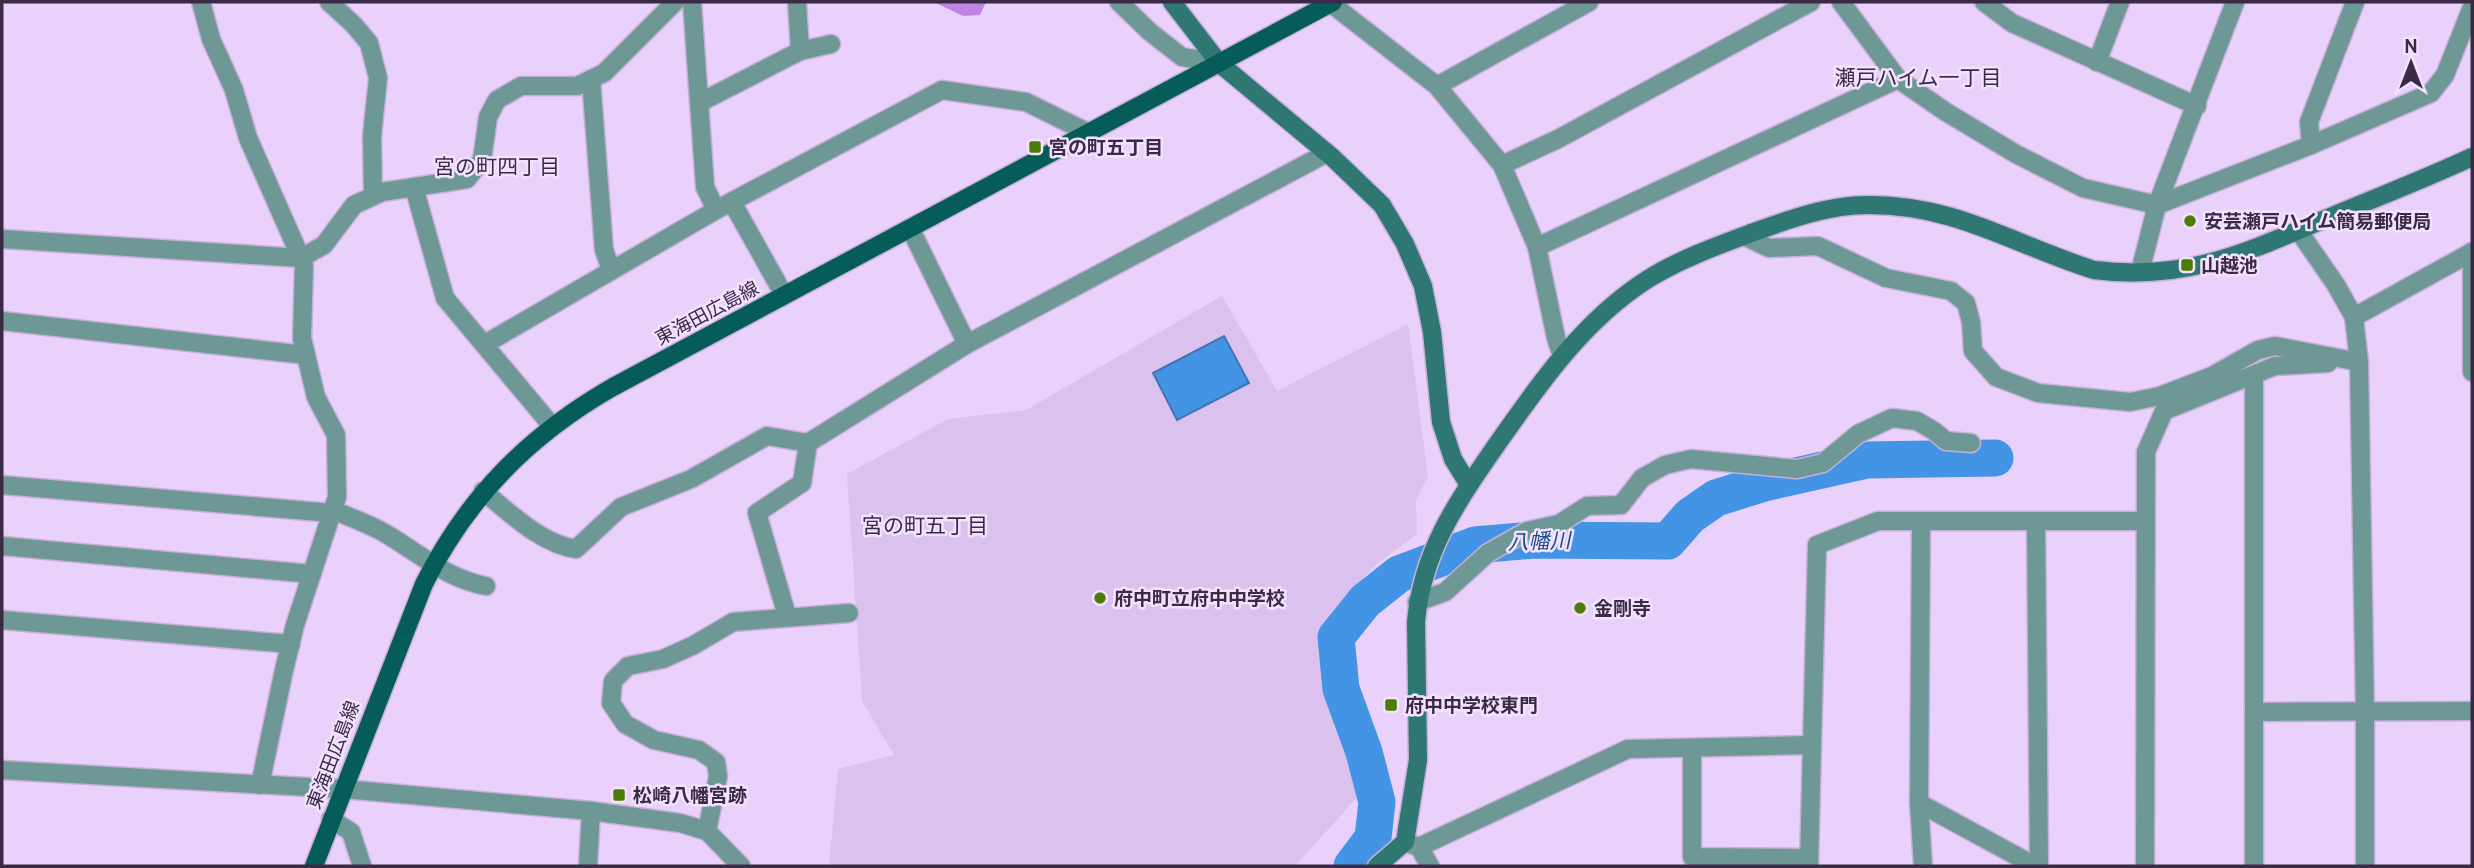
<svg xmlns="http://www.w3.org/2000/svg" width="2474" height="868" font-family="Cabin,'Noto Sans JP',sans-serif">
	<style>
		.built { fill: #dbc1ee }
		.forest { fill: #bf85e3 }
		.water { fill: #4494e5; stroke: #4174b5; stroke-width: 2 }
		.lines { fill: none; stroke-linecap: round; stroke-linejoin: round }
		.river { stroke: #4494e5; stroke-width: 37 }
		.street-casing { stroke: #c7b0d7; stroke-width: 21 }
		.secondary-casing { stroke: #c7b0d7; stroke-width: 21 }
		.primary-casing { stroke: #c7b0d7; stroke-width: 21 }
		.street { stroke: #6d9896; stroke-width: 18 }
		.secondary { stroke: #2e7773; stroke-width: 18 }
		.primary { stroke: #065c59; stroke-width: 18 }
		.poi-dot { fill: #4c7c03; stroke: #f3e2ff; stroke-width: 2.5 }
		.labels { text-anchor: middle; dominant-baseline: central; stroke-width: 5; stroke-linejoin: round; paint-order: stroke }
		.poi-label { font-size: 19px; font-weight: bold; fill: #3a2a45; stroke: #f3e2ff; text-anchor: start }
		.street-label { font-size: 19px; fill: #3a2a45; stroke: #f3e2ff }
		.neighbourhood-label { font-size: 21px; fill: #3a2a45; stroke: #f3e2ff }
		.water-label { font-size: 21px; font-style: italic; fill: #164e83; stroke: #f3e2ff }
	</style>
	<rect width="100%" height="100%" fill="#ead1fc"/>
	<path class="built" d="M1222 296 1277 391 1408 324 1428 476 1416 500 1417 534 1374 566 1318 631 1332 711 1361 793 1295 866H829L838 769 894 755 862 701 847 474 948 419 1026 410Z"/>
	<path class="forest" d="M934 2H986L980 15 963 16Z"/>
	<path class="water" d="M1224 336 1249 383 1177 420 1153 373Z"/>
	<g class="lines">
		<path class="river" d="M1352 866 1373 838 1377 802 1364 752 1341 689 1336 637 1365 601 1399 574 1475 545 1534 540 1668 541 1690 516 1716 498 1764 483 1867 460 1995 458"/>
		<g class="street-casing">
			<g id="street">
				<path d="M201 2 211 39 234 90 248 138 304 265 302 338 316 397 336 435 337 497 295 625 284 670 260 785"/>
				<path d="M329 2 354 25 369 43 378 78 372 136 373 196"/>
				<path d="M692 2 705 187 716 210"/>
				<path d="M797 2 800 51"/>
				<path d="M1119 2 1150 32 1182 57 1219 63"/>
				<path d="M1329 2 1437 86 1502 165 1537 247 1556 338 1562 356"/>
				<path d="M1841 2 1898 79 1946 112 2016 154 2083 188 2157 205 2311 145 2431 93 2445 75 2472 7"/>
				<path d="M1984 2 2012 23 2197 106"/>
				<path d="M2097 62 2120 2"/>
				<path d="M591 79 604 250 611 270"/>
				<path d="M1437 86 1589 2"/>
				<path d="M699 103 800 51 831 44"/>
				<path d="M2311 145 2309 122 2355 2"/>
				<path d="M1502 165 1558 139 1811 2"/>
				<path d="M414 187 445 298 552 426"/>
				<path d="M732 202 784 295"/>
				<path d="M910 228 967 344"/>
				<path d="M2298 230 2336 285 2354 317 2359 362 2365 712V866"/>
				<path d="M1744 236 1769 248 1818 246 1886 278 1951 291 1966 303 1971 322 1973 351 1996 377 2038 393 2130 402 2160 396 2212 376 2258 350 2275 346 2359 362"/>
				<path d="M2 239 301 258 324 245 354 205 382 192 467 179 482 160 488 117 497 100 521 86H577L604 73 675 2"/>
				<path d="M1537 247 1898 79"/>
				<path d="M2472 252V372"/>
				<path d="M2140 272 2157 205 2235 2"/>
				<path d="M2354 317 2472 252"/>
				<path d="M2 321 306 355"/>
				<path d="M485 344 716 210 942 90 1026 102 1087 132"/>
				<path d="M2 485 332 513"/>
				<path d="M483 491C510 513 541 544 576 549L621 507 691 479 767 436 808 443 967 344 1327 153"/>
				<path d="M333 510C351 518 372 525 388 535 421 555 448 579 486 586"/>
				<path d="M2036 521 2039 866"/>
				<path d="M1921 522 1919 803 1923 866"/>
				<path d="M2 546 312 574"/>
				<path d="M1417 602 1445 592 1488 553 1527 531 1559 524 1587 506 1621 505 1642 478 1665 465 1691 459 1797 469 1823 463 1858 434 1892 418 1917 421 1934 431 1946 441 1971 443"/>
				<path d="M787 616 757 513 802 483 808 443"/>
				<path d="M2 620 291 644"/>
				<path d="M2254 712 2472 711"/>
				<path d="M1692 748V857L1809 858"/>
				<path d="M2 770 343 789 591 811 680 823 707 831 741 866"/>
				<path d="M1919 803 2035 866"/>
				<path d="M331 819 351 832 362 866"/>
				<path d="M707 831 718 776 716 762 699 750 654 740 625 724 611 703 613 681 628 666 663 659 694 645 733 622 849 613"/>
				<path d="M1410 844 1419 847 1430 866"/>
				<path d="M1419 847 1628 749 1811 745"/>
				<path d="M588 866 591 811"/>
				<path d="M1809 866 1817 545 1878 521H2145"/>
				<path d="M2145 866 2146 452 2164 411 2275 366 2328 363"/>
				<path d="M2254 866V375"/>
			</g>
		</g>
		<g class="secondary-casing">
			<g id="secondary">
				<path d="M1172 2 1219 63 1332 157 1382 205 1405 244 1423 286 1432 332 1441 422 1453 459 1469 485"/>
				<path d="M1377 866 1405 842 1418 760 1416 622C1422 553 1455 505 1493 450 1537 387 1582 321 1648 279 1680 259 1719 245 1754 232 1790 219 1829 205 1867 205 1955 204 2014 245 2094 270 2190 282 2250 250 2335 215 2380 196 2427 178 2472 157"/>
			</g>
		</g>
		<g class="primary-casing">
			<path id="primary" d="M314 866 424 584C467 498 529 435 613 387L1333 2"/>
		</g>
		<use href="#street" class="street"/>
		<use href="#secondary" class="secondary"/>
		<use href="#primary" class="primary"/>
	</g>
	<g class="poi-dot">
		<rect x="1028" y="140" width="14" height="14" rx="3.5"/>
		<circle cx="2190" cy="221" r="7"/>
		<rect x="2180" y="258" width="14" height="14" rx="3.5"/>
		<circle cx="1100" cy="598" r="7"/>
		<circle cx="1580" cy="608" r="7"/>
		<rect x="1384" y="698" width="14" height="14" rx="3.5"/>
		<rect x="612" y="788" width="14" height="14" rx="3.5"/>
	</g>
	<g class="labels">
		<g class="poi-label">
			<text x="1049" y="147">宮の町五丁目</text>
			<text x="2204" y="221">安芸瀬戸ハイム簡易郵便局</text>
			<text x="2201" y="265">山越池</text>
			<text x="1114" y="598">府中町立府中中学校</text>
			<text x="1594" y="608">金剛寺</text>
			<text x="1405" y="705">府中中学校東門</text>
			<text x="633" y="795">松崎八幡宮跡</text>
		</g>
		<g class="street-label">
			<text transform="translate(707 313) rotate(-28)">東海田広島線</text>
			<text transform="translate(333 755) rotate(-69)">東海田広島線</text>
		</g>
		<g class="neighbourhood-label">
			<text x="1918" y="77">瀬戸ハイム一丁目</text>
			<text x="497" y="166">宮の町四丁目</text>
			<text x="925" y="525">宮の町五丁目</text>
		</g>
		<g class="water-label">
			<text transform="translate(1539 541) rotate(-2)">八幡川</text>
		</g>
	</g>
	<rect width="2474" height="868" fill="none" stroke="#3a2a45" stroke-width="7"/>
	<g transform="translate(2411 63)" stroke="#f3e2ff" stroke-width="5" paint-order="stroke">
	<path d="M0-5L12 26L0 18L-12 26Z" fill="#3a2a45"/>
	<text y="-10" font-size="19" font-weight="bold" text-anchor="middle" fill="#3a2a45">N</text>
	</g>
</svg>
